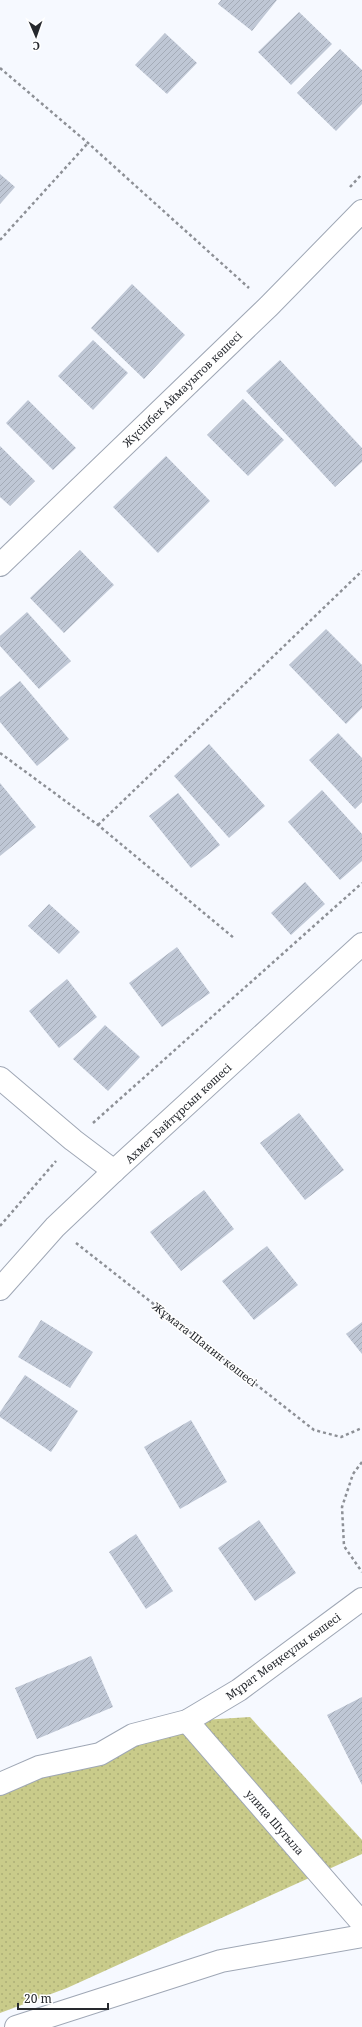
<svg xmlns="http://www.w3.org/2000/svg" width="362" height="2027" font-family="'Noto Serif',serif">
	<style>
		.grass { fill: url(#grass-dots) }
		.building { fill: url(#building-hatch) }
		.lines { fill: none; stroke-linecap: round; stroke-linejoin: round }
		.street-casing { stroke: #9fa7b5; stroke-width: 24 }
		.secondary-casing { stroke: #9fa7b5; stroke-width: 24 }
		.path { stroke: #8d9096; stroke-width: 2.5; stroke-dasharray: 3 3; stroke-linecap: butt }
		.street { stroke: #fff; stroke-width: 22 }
		.secondary { stroke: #fff; stroke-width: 22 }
		.labels { text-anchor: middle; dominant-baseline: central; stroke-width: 3; stroke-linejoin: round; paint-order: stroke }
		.street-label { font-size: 11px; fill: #26292e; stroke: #fff }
	</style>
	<defs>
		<pattern id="grass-dots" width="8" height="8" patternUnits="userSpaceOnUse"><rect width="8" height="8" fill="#c9cb8a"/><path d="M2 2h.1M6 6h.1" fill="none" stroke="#acae77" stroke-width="1.8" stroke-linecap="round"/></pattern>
		<pattern id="building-hatch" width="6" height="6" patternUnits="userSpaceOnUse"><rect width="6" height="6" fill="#bfc7d5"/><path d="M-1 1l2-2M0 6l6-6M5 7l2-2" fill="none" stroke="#a4abb7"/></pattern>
	</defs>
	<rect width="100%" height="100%" fill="#f6f9ff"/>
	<path class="grass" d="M250 1717 362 1840V1854L67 1988 0 2013V1784L187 1721Z"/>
	<g class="building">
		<path d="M221 0H277L252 31 218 4Z"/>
		<path d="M299 12 332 44 291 85 258 52Z"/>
		<path d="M165 33 197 63 167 94 135 65Z"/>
		<path d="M340 49 362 70V104L336 131 297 93Z"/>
		<path d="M0 174 15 187 0 204Z"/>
		<path d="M132 284 185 335 144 379 91 328Z"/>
		<path d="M93 340 128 373 93 410 58 376Z"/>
		<path d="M280 360 362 448V462L335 487 246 391Z"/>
		<path d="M243 399 284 440 248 476 207 435Z"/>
		<path d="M28 400 76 448 53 470 6 423Z"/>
		<path d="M0 446 35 481 10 506 0 497Z"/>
		<path d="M166 456 210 501 158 553 113 507Z"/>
		<path d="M80 550 114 585 64 633 30 598Z"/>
		<path d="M27 612 71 661 39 689 0 646V636Z"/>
		<path d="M326 629 362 665V708L346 724 289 665Z"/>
		<path d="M20 681 69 739 37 766 0 722V697Z"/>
		<path d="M338 733 362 758V802L355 809 309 760Z"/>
		<path d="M209 744 265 806 229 838 174 776Z"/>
		<path d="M0 783 36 827 0 856Z"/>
		<path d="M322 790 362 834V861L340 880 288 822Z"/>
		<path d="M178 793 220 845 191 868 149 816Z"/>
		<path d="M305 882 325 904 291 935 271 913Z"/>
		<path d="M49 904 80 932 59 954 28 926Z"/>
		<path d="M177 947 210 993 162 1027 129 983Z"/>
		<path d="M67 979 97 1017 59 1048 29 1011Z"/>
		<path d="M105 1025 140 1057 108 1091 73 1059Z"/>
		<path d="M299 1113 344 1170 305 1200 260 1143Z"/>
		<path d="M204 1190 234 1229 181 1271 150 1232Z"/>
		<path d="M267 1246 298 1285 254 1320 222 1281Z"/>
		<path d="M41 1320 93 1352 70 1388 18 1357Z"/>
		<path d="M362 1322V1354L346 1334Z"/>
		<path d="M25 1375 78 1411 51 1452 0 1417V1412Z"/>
		<path d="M191 1420 227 1482 180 1509 144 1447Z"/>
		<path d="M259 1520 296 1573 255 1601 218 1548Z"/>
		<path d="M136 1534 173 1591 146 1609 109 1552Z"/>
		<path d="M91 1656 113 1707 37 1739 15 1688Z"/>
		<path d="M362 1697V1785L327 1715Z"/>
	</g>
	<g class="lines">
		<g class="street-casing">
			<g id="street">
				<path d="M0 565 269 306 362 211"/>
				<path d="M0 1078 73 1140 114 1171"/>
				<path d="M187 1721 362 1923"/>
				<path d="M0 1784 39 1767 100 1754 133 1735 187 1721 239 1690 362 1599"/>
				<path d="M16 2027 221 1961 362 1936"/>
			</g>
		</g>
		<g class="secondary-casing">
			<path id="secondary" d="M0 1289 55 1227 114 1171 362 944"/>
		</g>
		<g class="path">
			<path d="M0 68 88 143 249 288"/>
			<path d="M350 187 362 174"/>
			<path d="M0 240 88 143"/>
			<path d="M0 753 98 825 234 938"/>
			<path d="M98 825 362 571"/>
			<path d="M93 1123 362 883"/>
			<path d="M0 1226 56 1161"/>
			<path d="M76 1243 314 1430 341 1437 362 1428"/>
			<path d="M362 1462 353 1474 342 1507 344 1546 362 1572"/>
		</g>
		<use href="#street" class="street"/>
		<use href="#secondary" class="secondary"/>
	</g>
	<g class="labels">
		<g class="street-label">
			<text transform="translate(182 389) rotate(-44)">Жүсіпбек Аймауытов көшесі</text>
			<text transform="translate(178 1113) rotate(-43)">Ахмет Байтұрсын көшесі</text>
			<text transform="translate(205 1344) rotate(38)">Жұмата Шанин көшесі</text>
			<text transform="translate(283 1656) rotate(-36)">Мұрат Мөңкеұлы көшесі</text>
			<text transform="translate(275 1822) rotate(49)">улица Шугыла</text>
		</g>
	</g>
	<g transform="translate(36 36) rotate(178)" stroke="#ffffff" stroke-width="3" paint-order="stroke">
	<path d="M0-3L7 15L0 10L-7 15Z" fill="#26292e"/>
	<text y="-6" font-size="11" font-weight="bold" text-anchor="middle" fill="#26292e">С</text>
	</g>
	<path d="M18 2003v6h90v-6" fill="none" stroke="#26292e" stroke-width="2"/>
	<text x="24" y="2003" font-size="12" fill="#26292e" stroke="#ffffff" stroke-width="3" paint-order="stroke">20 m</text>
</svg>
